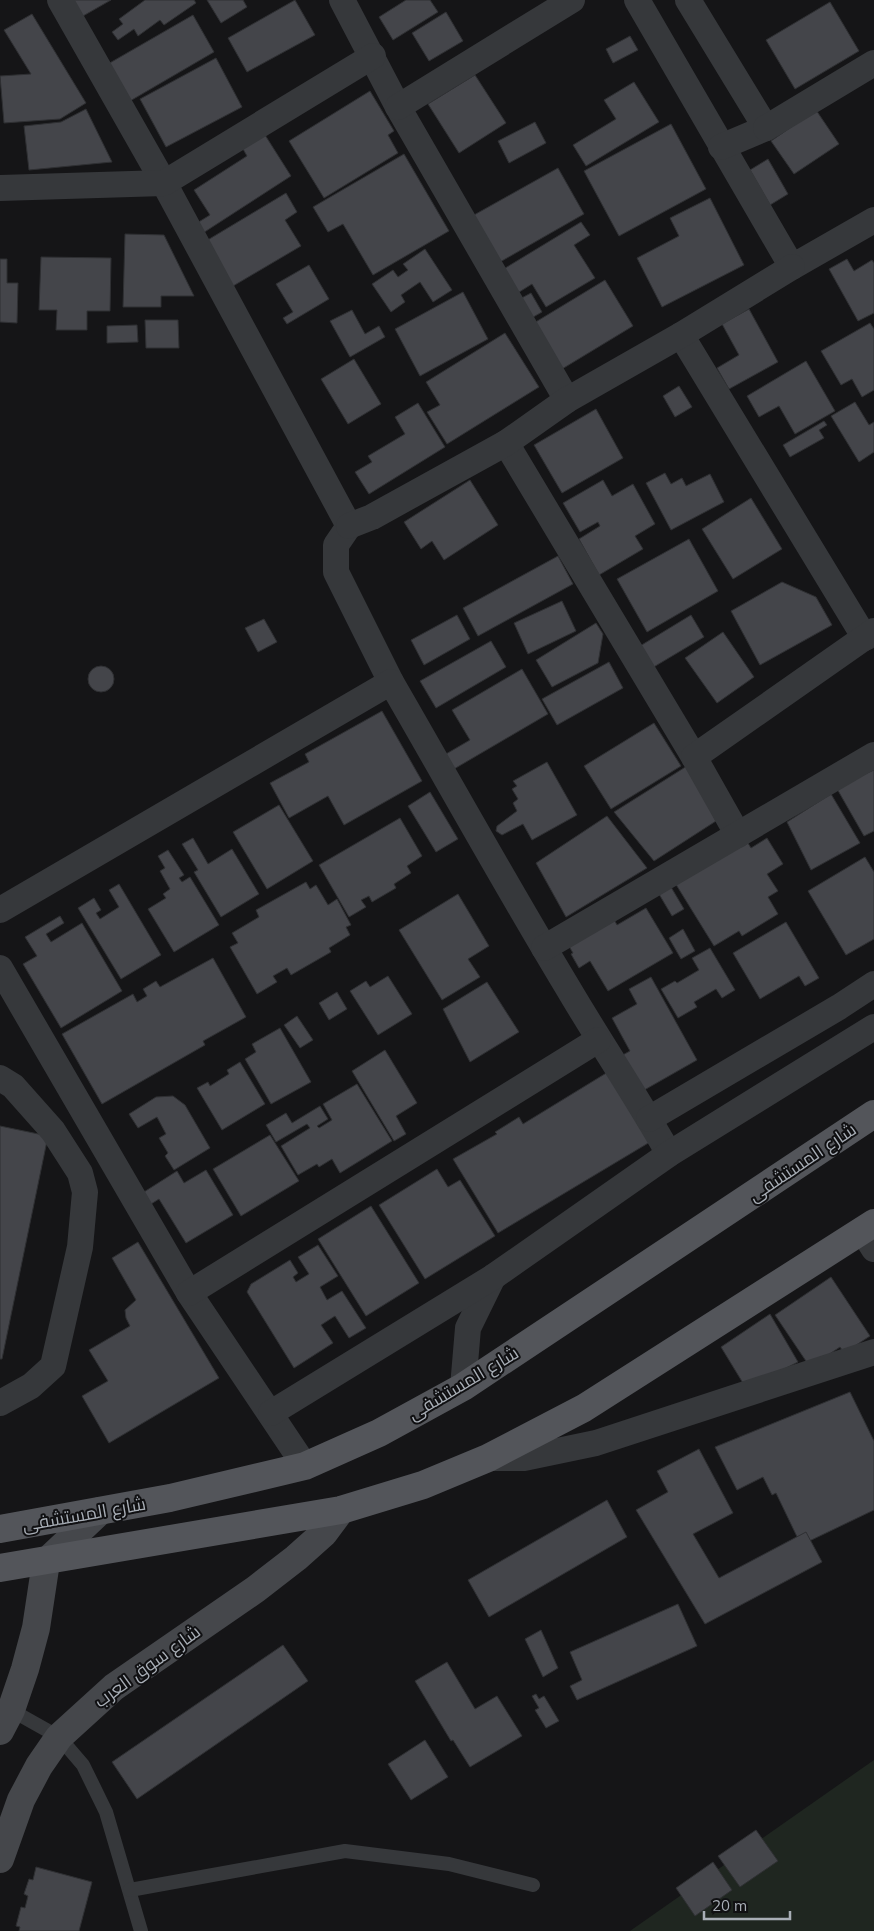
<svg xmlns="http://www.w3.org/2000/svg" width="874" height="1931" font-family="Mulish,Cairo,sans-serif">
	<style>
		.green { fill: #1f2620 }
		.building { fill: #44454a; stroke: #2f3033 }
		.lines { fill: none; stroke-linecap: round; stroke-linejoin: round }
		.lane { stroke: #36383b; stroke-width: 14 }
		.street { stroke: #36383b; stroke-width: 26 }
		.secondary { stroke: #45474b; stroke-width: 28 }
		.primary { stroke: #53555a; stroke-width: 28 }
		.labels { text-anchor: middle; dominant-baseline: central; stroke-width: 4; stroke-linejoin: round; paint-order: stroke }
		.street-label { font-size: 18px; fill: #a8aeb6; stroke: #101012 }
	</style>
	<rect width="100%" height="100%" fill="#151517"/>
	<path class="green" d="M874 1760V1931H630Z"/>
	<g class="building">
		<path d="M73 0H111L83 16Z"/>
		<path d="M145 0H194L196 3 164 25 160 20 138 36 134 29 118 40 112 32 123 24 119 19Z"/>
		<path d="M207 0H243L247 7 221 23Z"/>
		<path d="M295 0 315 35 247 72 228 38Z"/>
		<path d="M406 0H430L438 12 393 40 379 17Z"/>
		<path d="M830 2 859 51 795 89 766 40Z"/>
		<path d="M446 12 463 41 429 61 412 33Z"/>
		<path d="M32 14 86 103 60 119 4 123 0 76 31 74 4 30Z"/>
		<path d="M193 15 214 52 130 101 101 68Z"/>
		<path d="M630 36 638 50 613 63 606 49Z"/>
		<path d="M216 58 242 107 166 147 140 99Z"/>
		<path d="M475 75 506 123 459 153 428 104Z"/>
		<path d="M634 82 659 122 586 166 573 145 616 119 604 100Z"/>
		<path d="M370 91 394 131 388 135 398 153 324 198 289 141Z"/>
		<path d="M86 109 112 162 29 170 24 126 61 122Z"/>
		<path d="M816 110 839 144 794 174 771 141Z"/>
		<path d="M535 122 546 143 509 163 498 141Z"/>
		<path d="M671 124 706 189 619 236 584 171Z"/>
		<path d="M265 135 291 176 203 233 197 223 210 215 194 190 247 156 243 149Z"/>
		<path d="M404 154 449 231 373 275 343 224 328 232 313 207Z"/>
		<path d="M768 159 788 194 770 205 750 170Z"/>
		<path d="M558 168 584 214 500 262 474 215Z"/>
		<path d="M286 193 297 212 285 220 301 246 228 289 201 244Z"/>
		<path d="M710 198 744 265 662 307 637 258 679 236 670 218Z"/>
		<path d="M581 222 590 235 574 245 595 278 546 307 532 284 516 294 502 270Z"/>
		<path d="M125 234 164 235 194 296H161V307H123Z"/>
		<path d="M425 249 452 290 433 302 420 282 401 295 405 302 391 312 372 284 393 270 398 277 408 270 403 264Z"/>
		<path d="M41 257 111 258 110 311H87V330H56L57 310H39Z"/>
		<path d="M0 259H7V283H18L17 323 0 322Z"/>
		<path d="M847 259 854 271 872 260 874 263V313L858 321 829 269Z"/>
		<path d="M309 265 329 299 287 324 283 318 293 312 276 284Z"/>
		<path d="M605 280 633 326 562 369 534 323Z"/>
		<path d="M463 292 488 339 420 376 395 329Z"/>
		<path d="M531 293 542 312 528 320 516 301Z"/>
		<path d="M749 309 778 362 729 389 717 368 739 355 722 324Z"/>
		<path d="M352 310 365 334 379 326 385 337 350 357 330 321Z"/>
		<path d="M145 320H178L179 348H146Z"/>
		<path d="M870 323 874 329V390L862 397 852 379 841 385 821 351Z"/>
		<path d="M137 325 138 342 107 343V326Z"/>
		<path d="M505 333 539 387 447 444 427 412 440 405 426 382Z"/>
		<path d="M354 359 381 404 348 424 321 379Z"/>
		<path d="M806 361 835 411 795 434 779 406 759 417 747 396Z"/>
		<path d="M679 386 692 407 675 417 663 396Z"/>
		<path d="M855 402 869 425 874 422V452L859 462 831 416Z"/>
		<path d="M418 403 445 447 369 494 355 472 372 462 368 456 405 434 395 417Z"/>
		<path d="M596 409 623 458 562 493 534 445Z"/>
		<path d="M824 421 827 425 819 430 824 438 790 457 783 445Z"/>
		<path d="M665 473 671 484 682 478 686 486 710 474 724 502 671 530 646 483Z"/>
		<path d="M470 480 498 525 444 560 432 541 421 549 404 522Z"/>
		<path d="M603 480 612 496 633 484 655 524 635 536 643 549 599 575 579 539 600 526 598 522 580 532 563 503Z"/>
		<path d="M751 498 782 549 733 579 702 529Z"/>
		<path d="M689 539 718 591 647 632 617 579Z"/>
		<path d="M558 556 573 584 478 636 463 608Z"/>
		<path d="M782 582 816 597 832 625 760 665 731 611Z"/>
		<path d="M562 601 576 631 528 654 514 623Z"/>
		<path d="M457 615 470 639 424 665 411 640Z"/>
		<path d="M691 615 704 637 652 668 640 646Z"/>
		<path d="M264 619 277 642 258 652 245 628Z"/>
		<path d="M596 623 603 634 598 663 552 687 536 660Z"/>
		<path d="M723 632 754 677 717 703 685 658Z"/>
		<path d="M491 641 506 667 436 708 420 681Z"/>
		<path d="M609 662 623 688 557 725 542 699Z"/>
		<circle cx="101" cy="679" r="13"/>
		<path d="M522 669 548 714 454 769 446 754 470 740 452 710Z"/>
		<path d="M382 711 422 781 344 825 328 796 289 818 270 783 309 762 305 754Z"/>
		<path d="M654 723 681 766 611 809 584 766Z"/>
		<path d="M547 762 577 815 532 840 523 824 502 835 496 831 497 826 517 811 513 803 518 799 512 789 517 786 513 781Z"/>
		<path d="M687 766 716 821 654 861 614 812Z"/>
		<path d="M874 770V831L864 836 836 787Z"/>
		<path d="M430 792 458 839 436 852 408 806Z"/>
		<path d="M831 794 860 843 811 870 787 822Z"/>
		<path d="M279 805 313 861 267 889 233 832Z"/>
		<path d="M607 816 647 868 566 917 536 863Z"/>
		<path d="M400 818 422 856 407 866 411 873 394 884 396 888 372 902 369 896 361 900 366 907 349 917 319 865Z"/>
		<path d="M743 835 751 848 767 838 783 864 767 874 778 891 768 897 778 914 742 936 739 931 714 946 672 878Z"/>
		<path d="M193 838 208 864 232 849 259 894 221 917 194 872 198 870 182 844Z"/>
		<path d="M168 850 184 875 179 878 182 882 190 877 219 925 174 952 148 909 166 898 163 894 170 889 160 871 165 868 158 856Z"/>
		<path d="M865 857 874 872V939L846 955 808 891Z"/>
		<path d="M306 882 310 889 316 885 328 905 337 899 351 925 346 927 350 935 329 948 331 952 291 975 287 968 273 976 277 982 257 994 230 947 238 943 232 933 259 917 256 910Z"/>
		<path d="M668 882 684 909 672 916 656 889Z"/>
		<path d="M119 884 161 955 121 979 78 908 94 898 101 910 96 913 100 919 119 907 109 890Z"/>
		<path d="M458 894 489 946 468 959 480 977 442 1000 399 930Z"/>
		<path d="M646 908 673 953 608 991 590 961 579 968 571 954 573 953 566 941 611 914 617 925Z"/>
		<path d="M60 916 64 923 46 934 51 942 82 923 122 991 61 1028 23 964 37 956 25 937Z"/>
		<path d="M786 922 819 978 805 986 799 976 760 999 733 953Z"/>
		<path d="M683 929 695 951 681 959 669 938Z"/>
		<path d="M710 948 735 990 722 998 716 989 694 1002 697 1007 678 1018 661 989 675 981 677 983 699 970 692 958Z"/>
		<path d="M213 958 246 1017 203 1041 205 1045 102 1104 62 1034 133 994 137 1002 147 996 143 989 156 981 160 987Z"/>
		<path d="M388 976 412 1014 378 1035 350 991 366 981 370 987Z"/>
		<path d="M651 977 697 1060 639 1093 619 1057 630 1051 612 1018 637 1004 629 989Z"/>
		<path d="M487 982 519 1032 470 1062 443 1009Z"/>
		<path d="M337 992 347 1009 329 1020 319 1003Z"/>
		<path d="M297 1016 313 1040 300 1048 284 1025Z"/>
		<path d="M280 1028 311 1082 271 1104 245 1059 256 1052 252 1044Z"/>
		<path d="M385 1050 417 1103 396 1116 406 1134 394 1141 352 1071Z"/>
		<path d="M240 1062 265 1104 222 1130 197 1088 208 1082 210 1086 229 1074 227 1070Z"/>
		<path d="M608 1072 650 1142 498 1233 453 1159 497 1134 495 1132 519 1117 523 1124Z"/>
		<path d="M357 1084 392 1141 340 1173 332 1159 319 1167 317 1164 298 1175 281 1146 310 1128 307 1124 276 1142 266 1125 286 1113 292 1123 320 1106 328 1119 317 1126 319 1128 332 1120 323 1104Z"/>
		<path d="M173 1096 185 1105 210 1148 174 1170 165 1156 168 1153 159 1138 166 1134 157 1117 138 1128 129 1114 156 1097Z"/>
		<path d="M0 1126 48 1136 2 1359H0Z"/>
		<path d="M270 1135 299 1181 241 1216 213 1169Z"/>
		<path d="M437 1169 448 1187 460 1180 495 1236 425 1279 379 1205Z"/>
		<path d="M206 1170 233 1215 186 1243 159 1199 151 1204 144 1192 177 1171 184 1183Z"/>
		<path d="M371 1206 419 1283 366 1316 318 1239Z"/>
		<path d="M138 1242 219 1378 109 1443 82 1396 108 1381 89 1350 130 1326 126 1318 125 1310 136 1300 112 1258Z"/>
		<path d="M318 1245 338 1276 320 1287 327 1300 342 1291 366 1328 349 1338 335 1316 321 1325 333 1343 294 1368 247 1292 251 1284 290 1260 298 1273 293 1277 296 1282 309 1274 298 1257Z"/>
		<path d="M831 1277 870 1336 844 1353 840 1347 810 1367 775 1315Z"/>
		<path d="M770 1314 798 1362 746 1388 721 1347Z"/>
		<path d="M850 1392 874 1441V1510L801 1545 776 1493 772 1495 763 1477 737 1490 715 1447Z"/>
		<path d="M699 1449 733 1513 693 1534 719 1578 806 1532 822 1562 705 1624 636 1510 668 1492 657 1471Z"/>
		<path d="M607 1500 627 1537 489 1617 468 1580Z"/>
		<path d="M678 1604 697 1646 577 1700 570 1686 582 1680 570 1652Z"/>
		<path d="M541 1630 558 1668 543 1677 525 1639Z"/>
		<path d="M283 1645 308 1681 137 1799 112 1762Z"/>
		<path d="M447 1662 475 1709 497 1696 522 1736 470 1767 453 1740 451 1741 415 1681Z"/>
		<path d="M536 1694 539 1699 544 1696 559 1721 546 1728 535 1710 539 1708 532 1696Z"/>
		<path d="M425 1740 448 1777 411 1800 388 1764Z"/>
		<path d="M756 1830 778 1861 740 1887 718 1856Z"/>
		<path d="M713 1862 732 1890 695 1916 676 1888Z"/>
		<path d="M36 1867 92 1882 79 1931H19L20 1927 16 1926 21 1907 25 1908 28 1896 24 1894 29 1879 33 1880Z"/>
	</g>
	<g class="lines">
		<g class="lane">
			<path d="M11 1710 59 1737 83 1765 106 1812 141 1931"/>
			<path d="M130 1890 345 1851 449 1864 533 1885"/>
		</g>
		<g class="street">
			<path d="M60 0 164 183 349 526 336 545V572L391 682"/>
			<path d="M342 0 398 107 567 400"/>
			<path d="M637 0 792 267 874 220"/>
			<path d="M688 0 766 128 721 147"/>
			<path d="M398 107 572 0"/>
			<path d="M766 128 874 63"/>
			<path d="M0 188 164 183 373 56"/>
			<path d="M681 335 865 638"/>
			<path d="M506 443 694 757"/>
			<path d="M349 526 372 517 506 443 567 400 681 335 792 267"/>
			<path d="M738 835 694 757 874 631"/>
			<path d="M0 910 391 682C450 784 507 887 568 988 601 1044 637 1097 669 1154"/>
			<path d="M544 948 874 755"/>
			<path d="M0 968 189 1293 305 1466"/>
			<path d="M0 1078 13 1086 53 1131 80 1173 85 1192 80 1247 53 1366 31 1386 0 1403"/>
			<path d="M649 1119 839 1007 874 984"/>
			<path d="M862 1230 874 1249"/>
			<path d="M189 1293 598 1040"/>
			<path d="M463 1387 468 1328 493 1277"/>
			<path d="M271 1413 493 1277 669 1154 874 1027"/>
			<path d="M488 1458H524L596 1443 874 1352"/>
		</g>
		<g class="secondary">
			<path d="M0 1731 11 1710 25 1669 36 1628 46 1562 100 1511"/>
			<path d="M0 1859 21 1800 39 1766 59 1737 114 1687 256 1589 296 1558 324 1533 341 1510"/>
		</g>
		<g class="primary">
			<path d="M0 1529 170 1498 305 1466 379 1433 463 1387 874 1114"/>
			<path d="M0 1568 341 1510 423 1485 488 1458 584 1408 874 1223"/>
		</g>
	</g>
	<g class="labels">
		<g class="street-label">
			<text transform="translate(802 1162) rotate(-34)">شارع المستشفى</text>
			<text transform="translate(463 1383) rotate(-31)">شارع المستشفى</text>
			<text transform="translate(84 1514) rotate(-10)">شارع المستشفى</text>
			<text transform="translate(147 1666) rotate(-36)">شارع سوق العرب</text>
		</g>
	</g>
	<path d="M704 1911v8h86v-8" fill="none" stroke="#a8aeb6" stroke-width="2.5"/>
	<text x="712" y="1911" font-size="15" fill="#a8aeb6" stroke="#101012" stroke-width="4" paint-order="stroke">20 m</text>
</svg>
